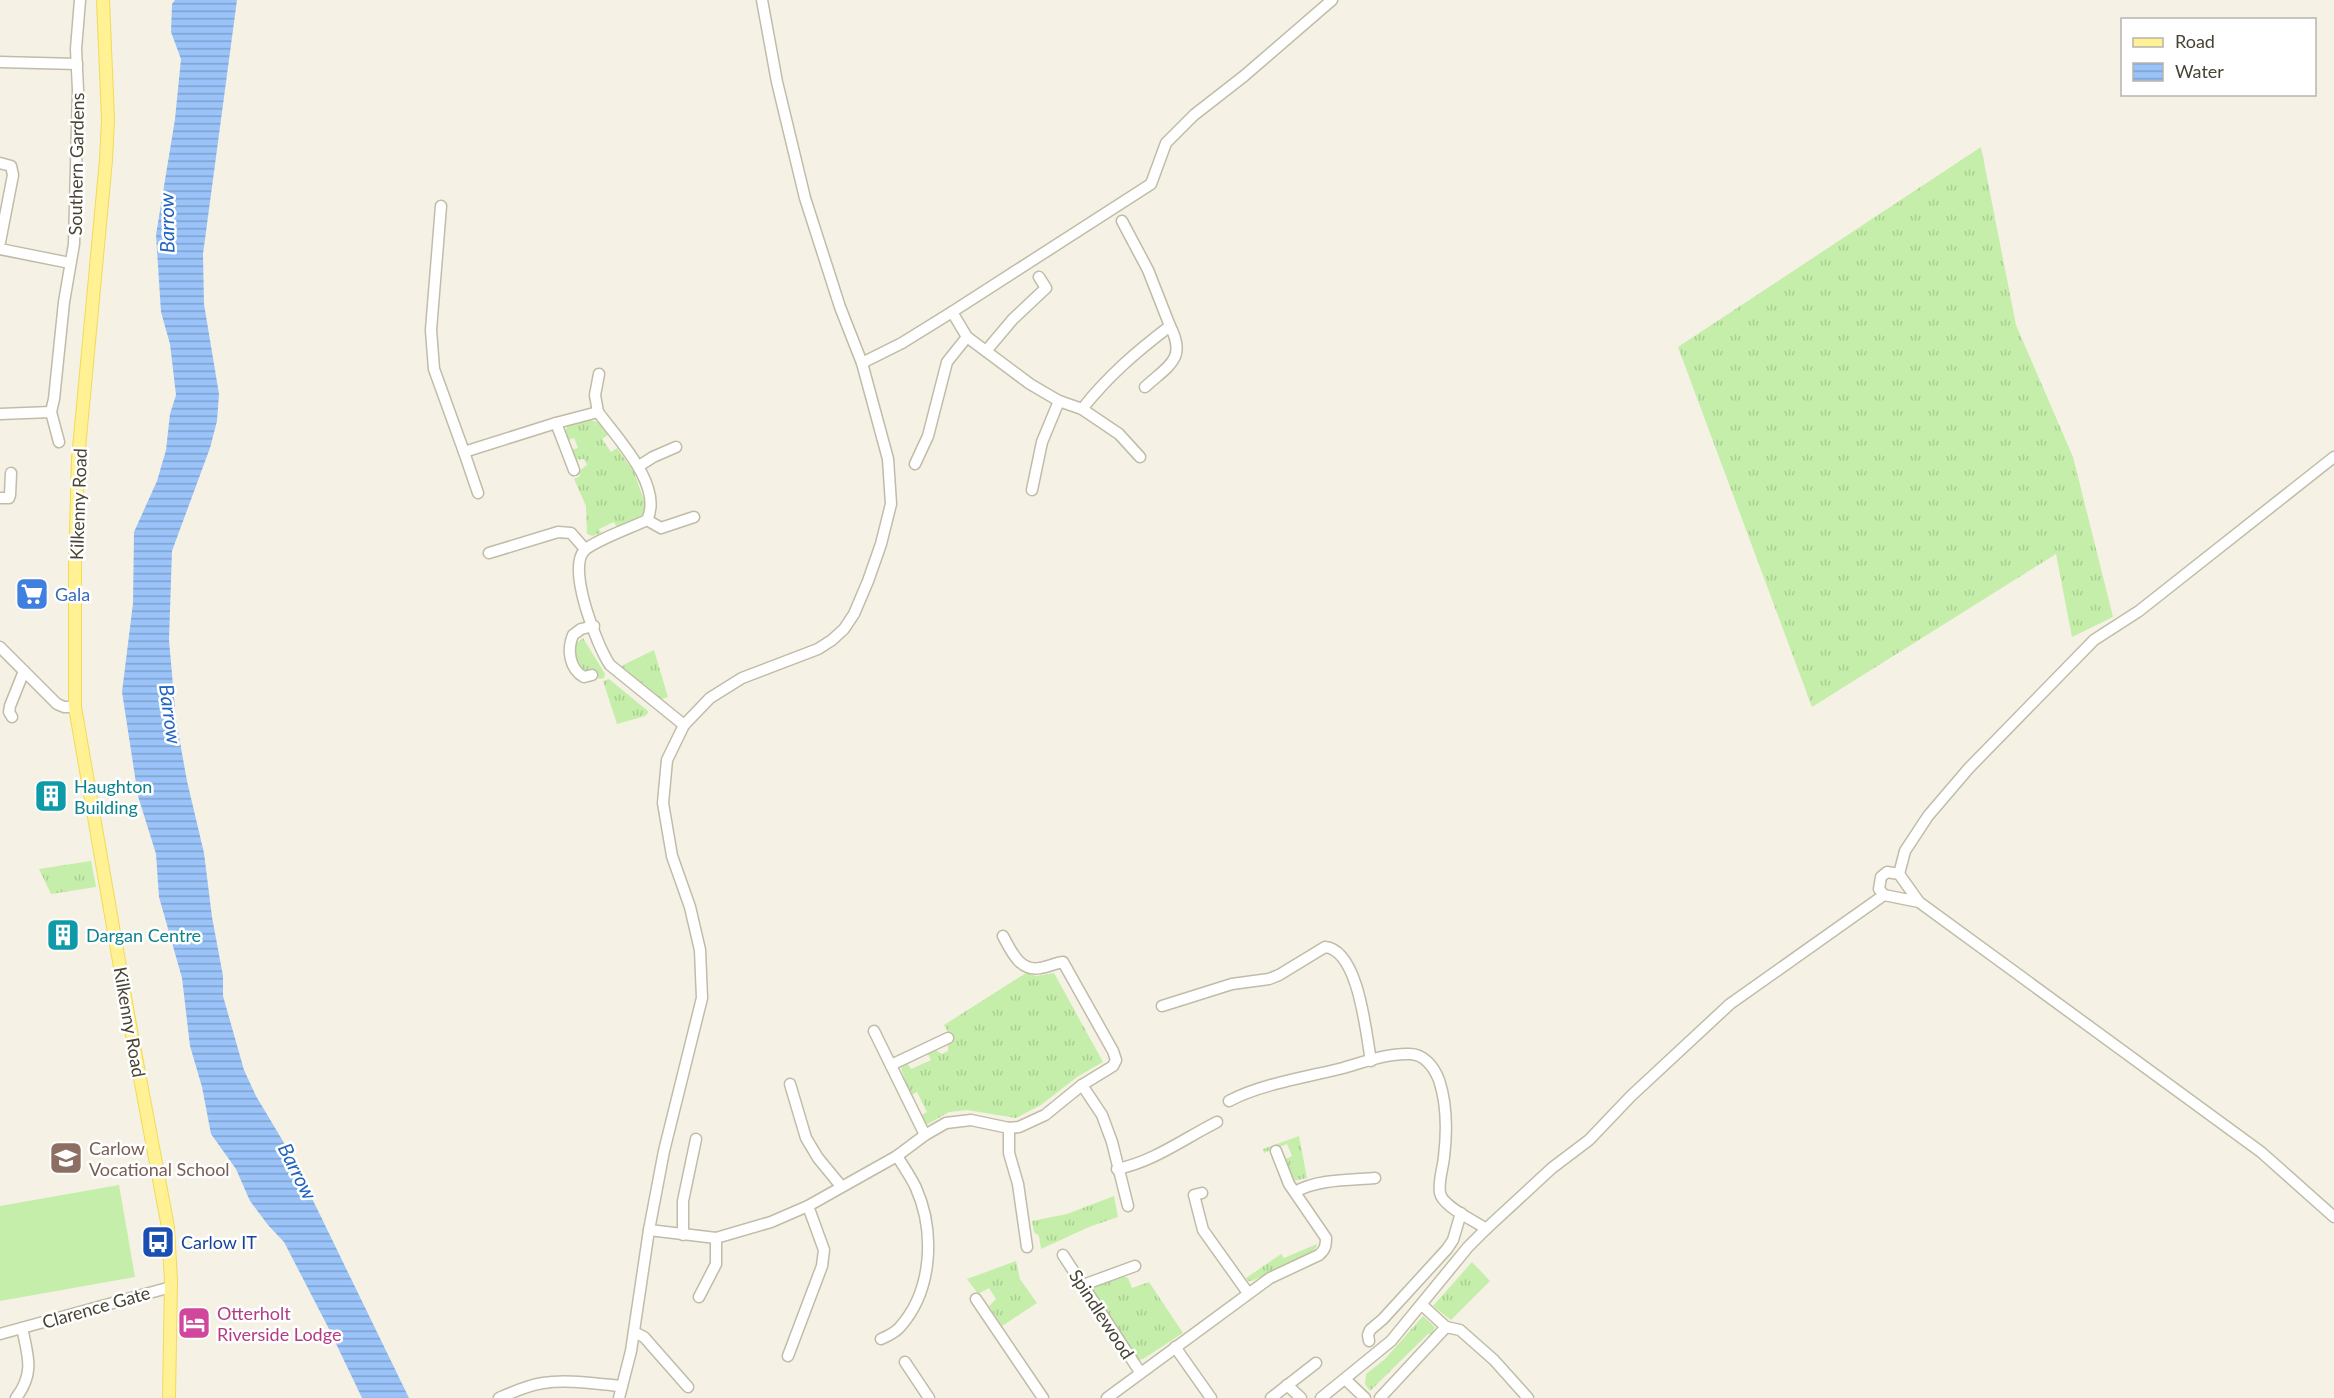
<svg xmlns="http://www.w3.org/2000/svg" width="2334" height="1398" font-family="Lato,sans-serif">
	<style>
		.grass { fill: url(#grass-tufts) }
		.garden { fill: #c4eea9 }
		.water { fill: url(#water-rules) }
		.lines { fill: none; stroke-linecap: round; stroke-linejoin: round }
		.minor-casing { stroke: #c1bca7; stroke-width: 13 }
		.major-casing { stroke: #f1db56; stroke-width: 14 }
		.minor { stroke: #fff; stroke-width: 10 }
		.major { stroke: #fff194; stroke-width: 12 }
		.labels { text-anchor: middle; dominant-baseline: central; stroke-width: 5; stroke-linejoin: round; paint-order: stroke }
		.street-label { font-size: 18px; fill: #484334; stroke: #fff }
		.shop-label { font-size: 18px; fill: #366cbe; stroke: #fff; text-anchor: start }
		.culture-label { font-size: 18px; fill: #0d838f; stroke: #fff; text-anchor: start }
		.education-label { font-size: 18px; fill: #785e54; stroke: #fff; text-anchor: start }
		.transit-label { font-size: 18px; fill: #164399; stroke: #fff; text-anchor: start }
		.hotel-label { font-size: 18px; fill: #b23c85; stroke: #fff; text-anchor: start }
		.water-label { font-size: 20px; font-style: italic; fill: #2064c1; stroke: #fff }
	</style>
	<defs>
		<pattern id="grass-tufts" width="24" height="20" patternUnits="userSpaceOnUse" patternTransform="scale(1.5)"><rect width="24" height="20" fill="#c4eea9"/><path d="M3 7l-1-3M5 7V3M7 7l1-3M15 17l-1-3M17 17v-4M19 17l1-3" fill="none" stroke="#aacd92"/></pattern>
		<pattern id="water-rules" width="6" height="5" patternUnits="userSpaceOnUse" patternTransform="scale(1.5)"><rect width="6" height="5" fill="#9ac3f9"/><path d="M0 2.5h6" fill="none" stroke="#80a0ca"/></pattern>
	</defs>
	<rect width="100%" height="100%" fill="#f5f2e5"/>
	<g class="grass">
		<path d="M1981 147 2016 325 2073 457 2113 617 2072 637 2056 554 1812 707 1678 347Z"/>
		<path d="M589 420 598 422 608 435 602 439 611 452 617 448 634 472 647 509 640 517 618 529 614 522 599 529 601 533 592 536 587 534 586 506 574 479 580 476 579 471 587 465 584 459 576 460 571 450 578 448 574 438 568 440 565 434 567 426Z"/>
		<path d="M583 638 605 674 604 678 599 679 595 670 583 673C577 667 573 655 574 645Z"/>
		<path d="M654 650 668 697 662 699 621 666Z"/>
		<path d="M609 679 648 711V713L645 716 617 724 603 681Z"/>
		<path d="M91 861 96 887 51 894 39 869Z"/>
		<path d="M1026 973 1036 976 1054 973 1103 1062 1077 1077 1041 1105 1016 1118 967 1110 949 1112 926 1125 920 1116 927 1112 917 1092 910 1096 901 1068 907 1063 911 1069 931 1060 927 1052 935 1050 942 1054 948 1051V1043L952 1039 944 1025Z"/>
		<path d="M1299 1136 1307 1178 1293 1181 1285 1164 1286 1159 1292 1156 1287 1144 1264 1153 1263 1149Z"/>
		<path d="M1114 1196 1118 1217 1089 1227 1041 1249 1039 1236 1034 1232 1032 1221 1067 1214Z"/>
		<path d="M1317 1244 1316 1248 1311 1252 1252 1281H1248L1246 1278 1281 1254 1284 1258Z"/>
		<path d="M1016 1261 1020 1279 1037 1303 1002 1326 989 1306 996 1299 989 1288 978 1294 967 1279Z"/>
		<path d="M1472 1262 1490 1281 1451 1320 1433 1306Z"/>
		<path d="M1122 1276 1128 1278 1132 1288 1149 1282 1183 1333 1143 1359 1137 1360 1093 1292 1094 1286Z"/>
		<path d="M1423 1316 1435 1327 1432 1334H1428L1370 1391 1365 1384 1366 1374 1385 1359Z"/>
	</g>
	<path class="garden" d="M119 1185 135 1277 0 1301V1206Z"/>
	<path class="water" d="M175 0H237L203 254 204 304 219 394 217 421 210 448 172 551 169 640 176 720 187 781 204 853 212 917 223 976V996L244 1070 256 1096 290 1153 409 1398H362L328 1327 284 1242 268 1225 250 1201 236 1169 211 1134 202 1087 190 1046 182 978 159 897 156 854 138 796 122 692 133 603 134 532 157 481 166 450 170 414 176 395 170 344 161 312 156 235 175 119 181 59 171 32 172 4Z"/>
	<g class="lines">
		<g class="minor-casing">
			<g id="minor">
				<path d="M0 62 77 64"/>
				<path d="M0 163 11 166 13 175 0 242"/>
				<path d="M441 206 431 330 434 369 464 452 556 423 598 412C617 438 664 486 647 520 633 527 593 541 584 551 567 569 597 646 610 665L684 725"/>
				<path d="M0 249 70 263"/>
				<path d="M952 312 967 337 1030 384 1059 401 1082 409 1119 434 1140 457"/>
				<path d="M986 351 1013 319 1046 288 1039 277"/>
				<path d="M862 363 902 343 952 312 1151 184 1166 143 1194 115 1244 76 1332 0"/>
				<path d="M1145 387C1169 365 1187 359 1170 326"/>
				<path d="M1082 409C1109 375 1136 352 1170 326L1148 270 1122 221"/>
				<path d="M51 412 54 399 64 302 74 244 78 90 76 49 80 0"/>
				<path d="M598 412 595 395 599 374"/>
				<path d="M0 414 51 412 59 442"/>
				<path d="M556 423 574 470"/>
				<path d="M464 452 478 493"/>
				<path d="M915 464 928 436 947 362 967 337"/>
				<path d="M639 466 653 457 676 447"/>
				<path d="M1032 490 1042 442 1059 401"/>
				<path d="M0 498H9L10 495 11 473"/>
				<path d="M647 520 661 528 694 517"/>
				<path d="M489 553 558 532 571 533 585 549"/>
				<path d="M0 647 57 704 64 707H75"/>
				<path d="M592 675 584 677C569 669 567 649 573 635L581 629 594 626"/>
				<path d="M12 717 9 712 10 706 24 671"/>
				<path d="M1899 874 1905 851 1928 816 1969 768 2094 640 2139 611 2334 457"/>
				<path d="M1919 902 1884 895 1879 889 1881 877 1887 872 1899 874 1919 902 2261 1152 2334 1217"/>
				<path d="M1162 1006 1232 984 1269 979 1279 975 1325 947C1359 950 1366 1034 1371 1061"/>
				<path d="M874 1031 925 1135"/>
				<path d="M891 1065 948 1038"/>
				<path d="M790 1084 806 1138 818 1158 841 1186"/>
				<path d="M1082 1085 1102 1115 1112 1142 1128 1206"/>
				<path d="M1229 1101C1261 1084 1307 1077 1343 1068 1364 1062 1388 1053 1410 1054 1424 1054 1434 1067 1439 1080 1447 1104 1447 1132 1444 1157 1443 1168 1438 1182 1440 1193 1443 1207 1474 1220 1486 1229"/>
				<path d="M1009 1128V1153L1018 1184 1027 1247"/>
				<path d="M1117 1169C1153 1162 1185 1138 1217 1122"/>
				<path d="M1295 1192C1317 1179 1350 1180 1375 1178"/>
				<path d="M1202 1193 1194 1195 1203 1230 1248 1293"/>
				<path d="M649 1230 716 1238 771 1222 808 1206 897 1156 925 1135 946 1123 971 1120 1009 1128 1019 1127 1045 1115 1082 1085 1113 1066 1116 1060 1113 1051 1063 962C1055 963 1048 967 1040 968 1020 972 1011 951 1003 936"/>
				<path d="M683 1235V1201L696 1139"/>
				<path d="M1063 1255 1140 1372"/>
				<path d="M1083 1285 1135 1266"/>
				<path d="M699 1297 716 1264V1238"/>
				<path d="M976 1299 1043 1398"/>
				<path d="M1422 1305 1446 1327"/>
				<path d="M634 1332 644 1337 688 1387"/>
				<path d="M0 1334 171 1287"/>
				<path d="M881 1339C888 1336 896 1332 900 1327 933 1290 935 1231 916 1188 911 1177 903 1166 897 1156"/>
				<path d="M1369 1341 1368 1335 1370 1330 1383 1319 1447 1249 1453 1240 1461 1213"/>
				<path d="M1175 1347 1211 1398"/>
				<path d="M788 1356 822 1266 824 1250 808 1206"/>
				<path d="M905 1362 929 1398"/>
				<path d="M1345 1379 1365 1398"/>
				<path d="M1287 1385 1301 1398"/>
				<path d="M16 1398C35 1373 28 1356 22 1328"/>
				<path d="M499 1398C513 1392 528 1385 543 1383 568 1379 596 1384 622 1386"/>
				<path d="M619 1398 631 1351 649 1230 664 1151 702 998 700 950 690 907 672 856 663 803 667 760 684 725 710 698 742 678 818 649 832 640 844 629 854 614 868 581 881 544 891 504 888 459 862 363 840 307 805 198 777 82 762 0"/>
				<path d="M1107 1398 1270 1278 1319 1255C1325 1250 1326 1246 1326 1238L1289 1184 1276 1151"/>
				<path d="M1271 1398 1316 1363"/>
				<path d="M1321 1398 1391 1341 1468 1247 1486 1229 1552 1168 1589 1140 1631 1096 1730 1004 1884 895"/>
				<path d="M1380 1398 1446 1327 1460 1330 1494 1360 1528 1398"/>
			</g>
		</g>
		<g class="major-casing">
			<path id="major" d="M103 0 108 119 106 160 78 459 75 565V707L130 1025 168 1227 171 1281 169 1398"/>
		</g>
		<use href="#minor" class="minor"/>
		<use href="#major" class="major"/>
	</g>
	<defs>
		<g id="supermarket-square" transform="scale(1.725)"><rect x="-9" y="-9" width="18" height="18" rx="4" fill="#3f7fe0" stroke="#fff"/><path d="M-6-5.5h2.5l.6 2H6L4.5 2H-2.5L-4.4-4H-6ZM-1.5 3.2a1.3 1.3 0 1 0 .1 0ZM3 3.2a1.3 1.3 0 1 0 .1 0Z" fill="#fff"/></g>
		<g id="building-square" transform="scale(1.725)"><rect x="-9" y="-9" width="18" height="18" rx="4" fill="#0f9aa8" stroke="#fff"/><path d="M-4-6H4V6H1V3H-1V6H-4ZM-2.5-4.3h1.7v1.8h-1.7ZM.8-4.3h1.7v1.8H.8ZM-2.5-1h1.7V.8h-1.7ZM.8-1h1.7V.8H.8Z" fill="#fff"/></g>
		<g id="university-square" transform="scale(1.725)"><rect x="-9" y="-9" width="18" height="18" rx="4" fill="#8d6e63" stroke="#fff"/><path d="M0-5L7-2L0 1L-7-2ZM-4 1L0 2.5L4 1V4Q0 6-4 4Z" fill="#fff"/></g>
		<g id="bus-square" transform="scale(1.725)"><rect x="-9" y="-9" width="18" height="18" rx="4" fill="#1a4fb4" stroke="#fff"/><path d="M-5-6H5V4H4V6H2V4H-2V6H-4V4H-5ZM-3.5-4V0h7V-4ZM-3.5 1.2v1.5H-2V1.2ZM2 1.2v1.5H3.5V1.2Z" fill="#fff"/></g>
		<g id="hotel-square" transform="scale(1.725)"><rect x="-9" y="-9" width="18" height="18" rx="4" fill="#d1479c" stroke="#fff"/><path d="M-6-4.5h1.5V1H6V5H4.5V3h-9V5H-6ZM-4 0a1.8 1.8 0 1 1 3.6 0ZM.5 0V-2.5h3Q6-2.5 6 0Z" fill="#fff"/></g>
	</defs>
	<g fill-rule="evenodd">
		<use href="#supermarket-square" x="32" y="594"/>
		<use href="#building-square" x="51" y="796"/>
		<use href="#building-square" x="63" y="935"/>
		<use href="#university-square" x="66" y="1158"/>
		<use href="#bus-square" x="158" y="1242"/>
		<use href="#hotel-square" x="194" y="1323"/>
	</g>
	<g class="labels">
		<g class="street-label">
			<text transform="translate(76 164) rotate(-89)">Southern Gardens</text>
			<text transform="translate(78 504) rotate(-88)">Kilkenny Road</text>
			<text transform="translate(130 1022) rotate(80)">Kilkenny Road</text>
			<text transform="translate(96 1307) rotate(-16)">Clarence Gate</text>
			<text transform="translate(1102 1314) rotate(57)">Spindlewood</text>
		</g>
		<g class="shop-label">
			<text x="55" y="594">Gala</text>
		</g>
		<g class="culture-label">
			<text x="74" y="786">Haughton<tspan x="74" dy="21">Building</tspan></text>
			<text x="86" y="935">Dargan Centre</text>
		</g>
		<g class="education-label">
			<text x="89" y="1148">Carlow<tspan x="89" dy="21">Vocational School</tspan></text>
		</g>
		<g class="transit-label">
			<text x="181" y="1242">Carlow IT</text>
		</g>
		<g class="hotel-label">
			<text x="217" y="1313">Otterholt<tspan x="217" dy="21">Riverside Lodge</tspan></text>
		</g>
		<g class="water-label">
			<text transform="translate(166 223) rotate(-91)">Barrow</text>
			<text transform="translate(171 714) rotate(82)">Barrow</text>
			<text transform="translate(298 1171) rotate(63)">Barrow</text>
		</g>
	</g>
	<rect x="2121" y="18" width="195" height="78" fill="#ffffff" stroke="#b6b4ae" stroke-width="1.5"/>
	<rect x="2133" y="38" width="30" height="9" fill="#fff194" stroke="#b6b4ae" stroke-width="1.5"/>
	<text x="2175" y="48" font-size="18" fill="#484334">Road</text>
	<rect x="2133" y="63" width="30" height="18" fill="url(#water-rules)" stroke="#b6b4ae" stroke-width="1.5"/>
	<text x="2175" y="78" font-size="18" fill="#484334">Water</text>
</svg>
